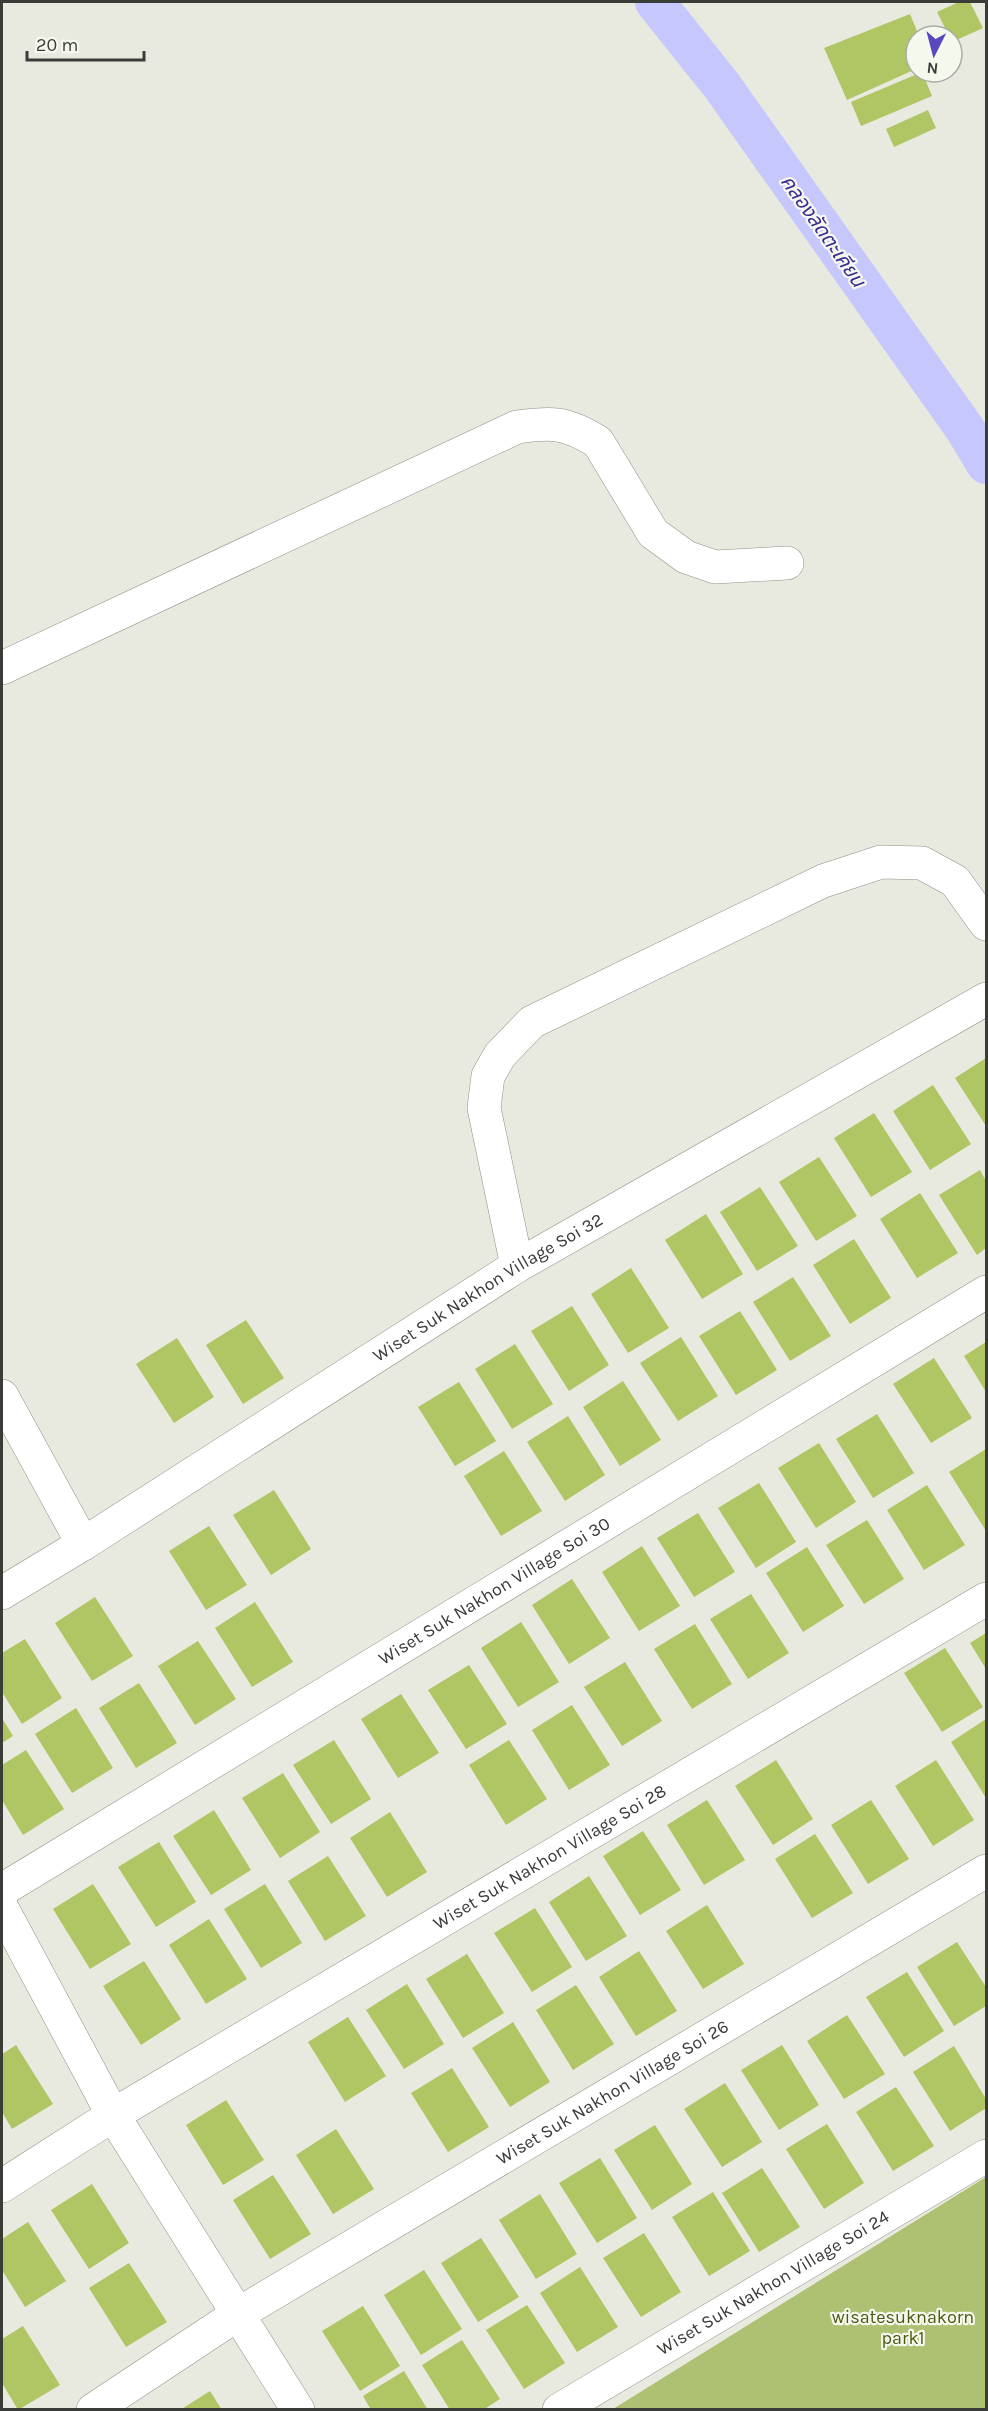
<svg xmlns="http://www.w3.org/2000/svg" width="988" height="2411" font-family="Karla,'Noto Sans Thai',sans-serif">
	<style>
		.green { fill: #aec071 }
		.lines { fill: none; stroke-linecap: round; stroke-linejoin: round }
		.canal { stroke: #c6c7fd; stroke-width: 40 }
		.building { fill: #b0c563 }
		.minor-casing { stroke: #8f9188; stroke-width: 34 }
		.minor { stroke: #fff; stroke-width: 33 }
		.labels { text-anchor: middle; dominant-baseline: central; stroke-width: 4.5; stroke-linejoin: round; paint-order: stroke }
		.street-label { font-size: 18px; fill: #3a3c38; stroke: #f5f8ed }
		.park-label { font-size: 18px; fill: #4c5911; stroke: #f5f8ed }
		.water-label { font-size: 20px; font-style: italic; fill: #3d2b90; stroke: #f5f8ed }
	</style>
	<rect width="100%" height="100%" fill="#e8eae0"/>
	<path class="green" d="M986 2177V2409H613Z"/>
	<g class="lines">
		<path class="canal" d="M655 2 722 86 965 429 986 464"/>
	</g>
	<g class="building">
		<path d="M959 2H970L983 28 952 42V36H949L937 12Z"/>
		<path d="M910 14 919 36H916V69L847 100 824 48Z"/>
		<path d="M922 72 932 96 861 126 851 102Z"/>
		<path d="M928 110 936 128 894 147 886 129Z"/>
		<path d="M986 1058V1126L955 1078Z"/>
		<path d="M933 1085 971 1144 930 1170 893 1111Z"/>
		<path d="M874 1113 912 1172 871 1197 834 1138Z"/>
		<path d="M819 1157 857 1216 816 1241 779 1182Z"/>
		<path d="M980 1170 986 1181V1248L977 1255 939 1195Z"/>
		<path d="M760 1187 798 1246 757 1271 720 1212Z"/>
		<path d="M920 1193 958 1253 917 1278 880 1219Z"/>
		<path d="M706 1214 743 1274 702 1299 665 1240Z"/>
		<path d="M854 1239 891 1298 850 1324 813 1265Z"/>
		<path d="M631 1268 669 1328 628 1353 591 1294Z"/>
		<path d="M793 1277 831 1336 790 1361 753 1302Z"/>
		<path d="M572 1306 609 1365 569 1391 531 1331Z"/>
		<path d="M740 1311 777 1370 736 1395 699 1336Z"/>
		<path d="M246 1320 284 1378 243 1404 206 1345Z"/>
		<path d="M681 1337 718 1396 678 1421 640 1363Z"/>
		<path d="M177 1338 214 1397 174 1423 136 1364Z"/>
		<path d="M986 1342V1392L964 1356Z"/>
		<path d="M515 1344 553 1404 512 1429 475 1369Z"/>
		<path d="M934 1358 972 1418 931 1443 893 1384Z"/>
		<path d="M623 1381 661 1440 620 1466 583 1407Z"/>
		<path d="M459 1382 496 1441 455 1466 418 1407Z"/>
		<path d="M877 1414 914 1473 873 1498 836 1439Z"/>
		<path d="M568 1416 605 1475 565 1501 527 1442Z"/>
		<path d="M819 1443 856 1502 816 1528 778 1468Z"/>
		<path d="M986 1449V1531L949 1472Z"/>
		<path d="M504 1451 542 1511 501 1536 464 1476Z"/>
		<path d="M759 1483 796 1542 756 1568 718 1508Z"/>
		<path d="M927 1485 965 1545 924 1570 887 1510Z"/>
		<path d="M274 1490 311 1549 271 1575 233 1515Z"/>
		<path d="M698 1513 735 1572 694 1597 657 1538Z"/>
		<path d="M867 1520 904 1579 864 1604 826 1545Z"/>
		<path d="M209 1526 247 1585 206 1610 169 1551Z"/>
		<path d="M642 1546 680 1606 639 1631 602 1572Z"/>
		<path d="M807 1547 844 1606 803 1632 766 1573Z"/>
		<path d="M572 1579 610 1638 569 1664 532 1605Z"/>
		<path d="M751 1594 789 1653 748 1679 710 1619Z"/>
		<path d="M95 1597 133 1656 92 1681 55 1623Z"/>
		<path d="M255 1602 293 1662 252 1687 215 1628Z"/>
		<path d="M521 1622 559 1682 518 1707 481 1648Z"/>
		<path d="M695 1624 732 1684 692 1709 654 1649Z"/>
		<path d="M986 1633V1669L970 1643Z"/>
		<path d="M25 1639 62 1698 22 1724 2 1692V1653Z"/>
		<path d="M198 1641 236 1699 195 1725 158 1666Z"/>
		<path d="M945 1648 983 1707 942 1732 904 1673Z"/>
		<path d="M625 1662 662 1721 622 1746 584 1687Z"/>
		<path d="M469 1665 507 1724 466 1749 428 1690Z"/>
		<path d="M139 1683 177 1743 136 1768 99 1708Z"/>
		<path d="M401 1694 439 1753 398 1778 361 1719Z"/>
		<path d="M572 1705 610 1765 569 1790 532 1730Z"/>
		<path d="M76 1708 113 1768 72 1793 35 1734Z"/>
		<path d="M2 1718 13 1736 2 1743Z"/>
		<path d="M986 1719V1798L951 1742Z"/>
		<path d="M334 1740 371 1799 331 1824 293 1765Z"/>
		<path d="M509 1740 547 1799 506 1825 469 1765Z"/>
		<path d="M26 1750 64 1809 23 1835 2 1800V1765Z"/>
		<path d="M776 1760 813 1819 773 1845 735 1786Z"/>
		<path d="M936 1760 974 1820 933 1846 895 1786Z"/>
		<path d="M283 1773 320 1832 280 1858 242 1798Z"/>
		<path d="M707 1800 745 1860 704 1885 667 1825Z"/>
		<path d="M871 1800 909 1859 868 1884 831 1825Z"/>
		<path d="M214 1810 251 1870 211 1895 173 1836Z"/>
		<path d="M390 1812 427 1872 387 1897 350 1838Z"/>
		<path d="M643 1831 681 1890 640 1915 603 1856Z"/>
		<path d="M815 1834 853 1893 812 1918 775 1859Z"/>
		<path d="M159 1842 196 1902 156 1927 118 1867Z"/>
		<path d="M328 1856 366 1916 325 1941 288 1881Z"/>
		<path d="M589 1876 627 1936 586 1961 549 1902Z"/>
		<path d="M93 1884 131 1944 90 1969 53 1909Z"/>
		<path d="M265 1884 302 1943 261 1968 224 1909Z"/>
		<path d="M707 1905 744 1964 703 1989 666 1931Z"/>
		<path d="M535 1908 572 1967 532 1992 494 1933Z"/>
		<path d="M209 1919 247 1979 206 2004 169 1945Z"/>
		<path d="M957 1942 986 1987V2006L954 2026 917 1967Z"/>
		<path d="M639 1951 677 2011 636 2036 599 1977Z"/>
		<path d="M467 1954 504 2013 463 2038 426 1979Z"/>
		<path d="M144 1961 181 2019 141 2045 103 1986Z"/>
		<path d="M907 1972 944 2031 904 2057 866 1997Z"/>
		<path d="M407 1984 444 2044 404 2069 366 2010Z"/>
		<path d="M576 1985 614 2044 573 2070 536 2010Z"/>
		<path d="M847 2015 885 2074 844 2099 807 2041Z"/>
		<path d="M348 2017 386 2076 345 2102 308 2042Z"/>
		<path d="M513 2022 550 2082 510 2107 472 2048Z"/>
		<path d="M16 2045 53 2104 12 2129 2 2112V2054Z"/>
		<path d="M782 2045 819 2105 779 2130 741 2070Z"/>
		<path d="M954 2046 986 2099V2108L950 2131 913 2072Z"/>
		<path d="M452 2068 489 2127 448 2152 411 2093Z"/>
		<path d="M725 2083 762 2142 722 2167 684 2109Z"/>
		<path d="M896 2087 934 2146 893 2171 856 2112Z"/>
		<path d="M226 2100 264 2160 223 2185 186 2125Z"/>
		<path d="M827 2124 864 2183 824 2209 786 2149Z"/>
		<path d="M655 2125 692 2184 652 2210 614 2150Z"/>
		<path d="M336 2129 374 2189 333 2214 296 2155Z"/>
		<path d="M600 2158 637 2218 597 2243 559 2183Z"/>
		<path d="M762 2168 800 2227 759 2252 722 2193Z"/>
		<path d="M273 2175 311 2234 270 2259 233 2200Z"/>
		<path d="M92 2184 129 2243 89 2269 51 2210Z"/>
		<path d="M713 2192 750 2251 709 2276 672 2217Z"/>
		<path d="M540 2194 577 2254 536 2279 499 2220Z"/>
		<path d="M28 2222 66 2281 25 2307 2 2270V2239Z"/>
		<path d="M644 2233 681 2292 641 2317 603 2258Z"/>
		<path d="M481 2238 519 2297 478 2322 441 2263Z"/>
		<path d="M129 2263 167 2322 126 2347 89 2288Z"/>
		<path d="M580 2267 618 2327 577 2352 540 2293Z"/>
		<path d="M424 2270 462 2329 421 2355 384 2295Z"/>
		<path d="M527 2305 565 2363 524 2389 486 2330Z"/>
		<path d="M363 2306 400 2366 360 2391 322 2331Z"/>
		<path d="M23 2326 60 2385 18 2410 2 2383V2339Z"/>
		<path d="M462 2340 500 2399 483 2410H450L422 2365Z"/>
		<path d="M404 2371 428 2410H371L363 2396Z"/>
		<path d="M210 2391 222 2410H180Z"/>
	</g>
	<g class="lines">
		<g class="minor-casing">
			<g id="minor">
				<path d="M2 668 517 427C552 422 566 422 598 442L653 533 686 557 715 567 787 563"/>
				<path d="M517 1266 484 1108 488 1076 500 1055 532 1022 823 881 881 862 922 863 955 881 986 924"/>
				<path d="M2 1396 83 1544"/>
				<path id="s1" d="M2 1593 83 1544 517 1266 986 999"/>
				<path id="s2" d="M2 1890 986 1292"/>
				<path d="M2 1908 113 2115 298 2410"/>
				<path id="s3" d="M2 2186 113 2115 986 1599"/>
				<path id="s4" d="M93 2410 238 2314 986 1871"/>
				<path id="s5" d="M559 2410 986 2156"/>
			</g>
		</g>
		<use href="#minor" class="minor"/>
	</g>
	<g class="labels">
		<g class="street-label">
			<text stroke="none"><textPath href="#s1" startOffset="574">Wiset Suk Nakhon Village Soi 32</textPath></text>
			<text stroke="none"><textPath href="#s2" startOffset="576">Wiset Suk Nakhon Village Soi 30</textPath></text>
			<text stroke="none"><textPath href="#s3" startOffset="639">Wiset Suk Nakhon Village Soi 28</textPath></text>
			<text stroke="none"><textPath href="#s4" startOffset="609">Wiset Suk Nakhon Village Soi 26</textPath></text>
			<text stroke="none"><textPath href="#s5" startOffset="249">Wiset Suk Nakhon Village Soi 24</textPath></text>
		</g>
		<g class="park-label">
			<text x="903" y="2317">wisatesuknakorn<tspan x="903" dy="21">park1</tspan></text>
		</g>
		<g class="water-label">
			<text transform="translate(823 231) rotate(55)">คลองลัดตะเคียน</text>
		</g>
	</g>
	<rect width="988" height="2411" fill="none" stroke="#3a3c38" stroke-width="6"/>
	<g transform="translate(934 54) rotate(186)"><circle r="28" fill="#f5f8ed" stroke="#aaada5" stroke-width="1.5"/>
	<path d="M0-4.5L10 22L0 15L-10 22Z" fill="#5948c0"/>
	<text y="-9" font-size="16" font-weight="bold" text-anchor="middle" fill="#3a3c38">N</text>
	</g>
	<path d="M27 51v9h117v-9" fill="none" stroke="#3a3c38" stroke-width="3"/>
	<text x="36" y="51" font-size="18" fill="#3a3c38" stroke="#f5f8ed" stroke-width="4.5" paint-order="stroke">20 m</text>
</svg>
